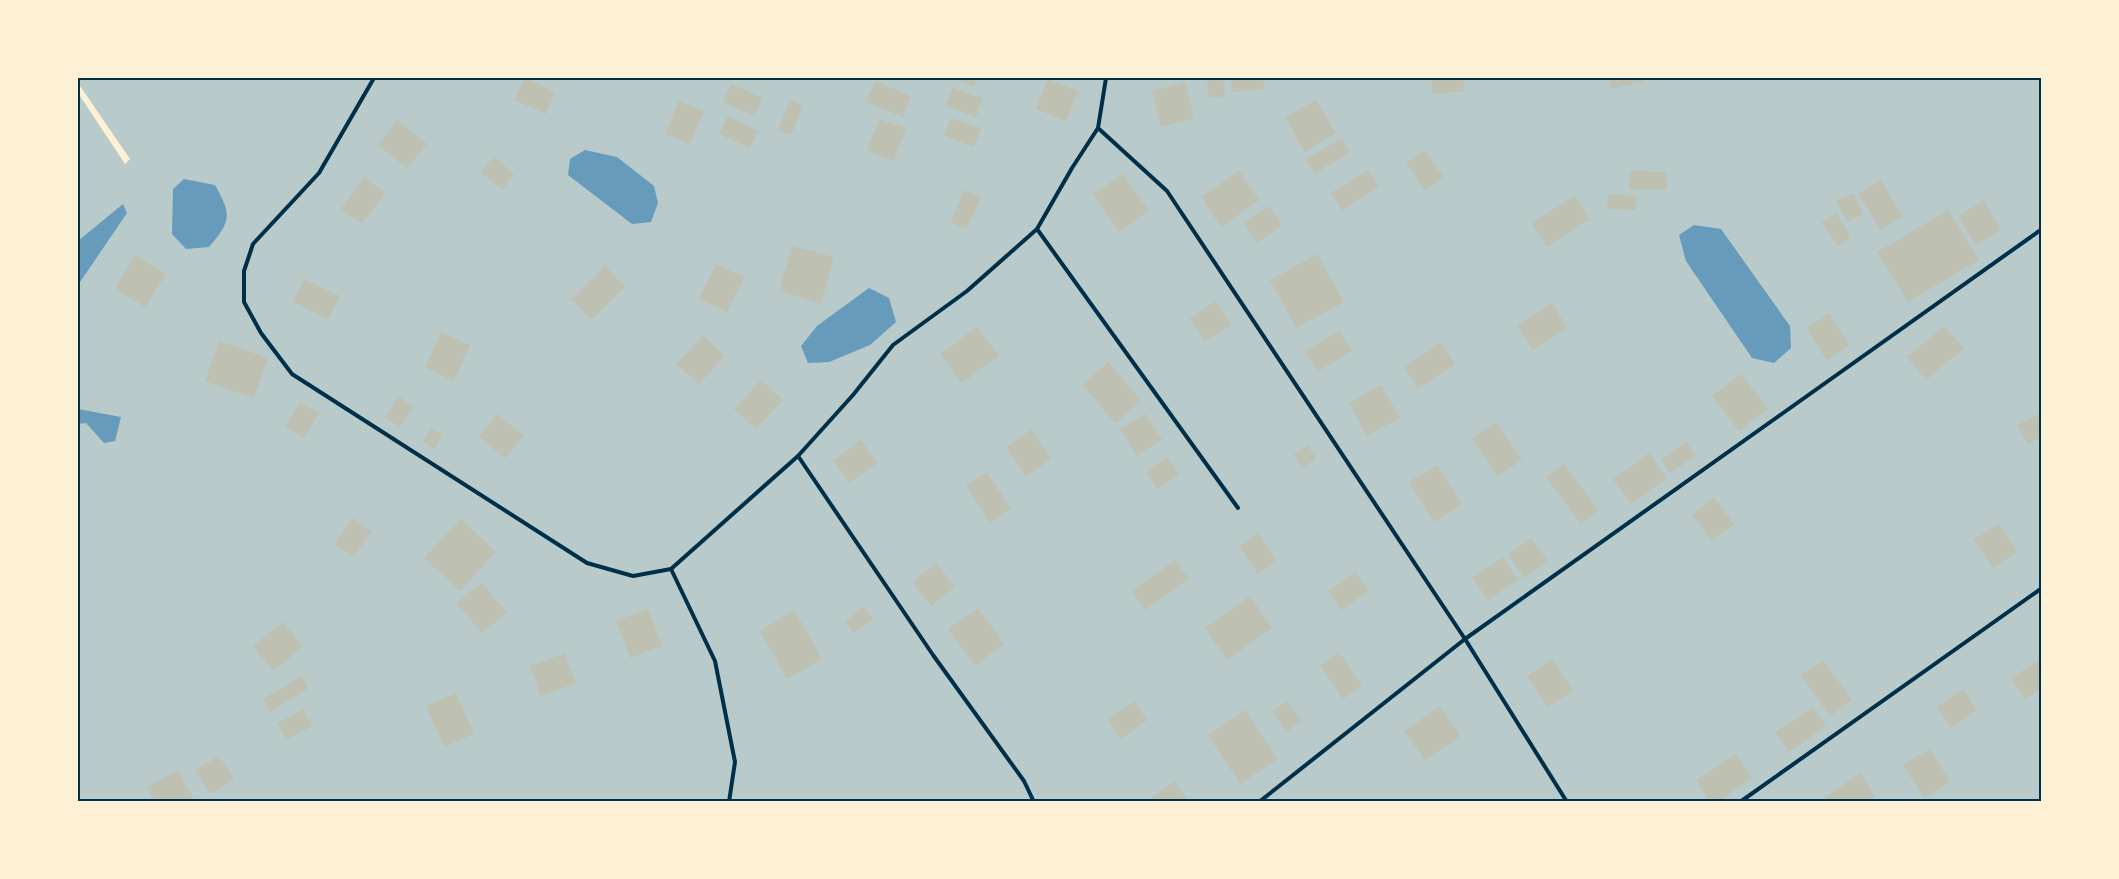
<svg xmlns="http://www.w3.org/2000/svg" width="2119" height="879" font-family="'Golos Text',sans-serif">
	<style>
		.green { fill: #b9caca }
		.water { fill: #669bbc }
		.building { fill: #bec0b2 }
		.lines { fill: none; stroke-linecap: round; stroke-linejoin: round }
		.service { stroke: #003049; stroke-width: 4 }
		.neatline { fill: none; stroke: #003049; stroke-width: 2 }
	</style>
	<rect width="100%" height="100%" fill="#fdf0d5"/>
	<path class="green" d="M78 78H2041V801H78V93L125 164 130 159 78 83Z"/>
	<g class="water">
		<path d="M585 150 617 157 654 186 658 203 651 222 632 224 568 175 570 159Z"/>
		<path d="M184 179 215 185C232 215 231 221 209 247L186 249 172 234 173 189Z"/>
		<path d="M123 204 127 213 78 285V241Z"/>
		<path d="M1694 225 1721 229 1790 326 1791 348 1774 363 1752 358 1686 261 1679 235Z"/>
		<path d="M869 288 889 298 896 322 870 345 829 362 808 363 801 346 817 326Z"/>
		<path d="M78 409 121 417 115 441 104 443 86 423 78 424Z"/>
	</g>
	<g class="building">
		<path d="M525 78 555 92 546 114 514 100Z"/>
		<path d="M949 78H977L974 86Z"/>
		<path d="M1207 78H1223L1226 96 1209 98Z"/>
		<path d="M1231 78H1263L1265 89 1232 92Z"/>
		<path d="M1431 78H1463L1465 91 1433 94Z"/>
		<path d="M1608 78H1643L1644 81 1611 89Z"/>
		<path d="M1048 79 1078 91 1066 121 1036 109Z"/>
		<path d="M875 81 911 96 903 117 866 102Z"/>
		<path d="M1185 82 1194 118 1161 127 1152 91Z"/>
		<path d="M731 84 762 97 755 116 723 102Z"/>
		<path d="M952 88 982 98 976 117 946 106Z"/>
		<path d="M790 100 803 105 791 135 778 130Z"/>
		<path d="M1316 100 1336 133 1305 152 1285 118Z"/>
		<path d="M679 101 704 111 690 144 665 134Z"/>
		<path d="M728 116 758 131 750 148 719 134Z"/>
		<path d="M951 118 981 128 974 147 944 136Z"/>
		<path d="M879 119 906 128 894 161 867 151Z"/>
		<path d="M397 120 427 144 407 168 378 145Z"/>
		<path d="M1342 138 1350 152 1314 174 1306 159Z"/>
		<path d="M1425 150 1444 178 1425 190 1406 163Z"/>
		<path d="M494 156 514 175 502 190 481 172Z"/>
		<path d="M1368 170 1379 187 1342 210 1331 193Z"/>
		<path d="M1239 171 1259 200 1221 227 1201 197Z"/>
		<path d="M1630 171 1667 172 1666 190 1629 189Z"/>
		<path d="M1123 174 1149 211 1119 232 1093 194Z"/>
		<path d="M364 177 385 193 362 224 341 209Z"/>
		<path d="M1880 180 1903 216 1881 230 1858 194Z"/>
		<path d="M964 190 981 197 967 229 951 223Z"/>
		<path d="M1853 193 1864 214 1847 222 1836 201Z"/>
		<path d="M1608 194 1637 196 1636 210 1607 209Z"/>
		<path d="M1575 196 1590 219 1547 247 1531 223Z"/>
		<path d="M1984 200 2001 230 1976 245 1958 216Z"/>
		<path d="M1269 206 1282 225 1257 243 1243 223Z"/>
		<path d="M1948 210 1979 260 1908 302 1877 252Z"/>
		<path d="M1836 213 1851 238 1838 246 1822 222Z"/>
		<path d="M792 246 834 257 821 304 779 291Z"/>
		<path d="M1317 254 1344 302 1296 328 1270 280Z"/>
		<path d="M135 255 166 274 145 307 115 289Z"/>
		<path d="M716 264 744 277 727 312 699 299Z"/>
		<path d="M605 266 625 287 591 320 571 299Z"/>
		<path d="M304 279 340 296 328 319 293 302Z"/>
		<path d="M1216 301 1231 325 1205 342 1190 318Z"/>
		<path d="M1552 303 1567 328 1533 350 1517 325Z"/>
		<path d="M1829 313 1850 345 1827 360 1806 328Z"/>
		<path d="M1944 326 1964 348 1926 380 1907 357Z"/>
		<path d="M977 327 999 356 962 383 940 354Z"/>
		<path d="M1339 331 1352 351 1317 372 1305 351Z"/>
		<path d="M441 332 470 345 454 381 425 368Z"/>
		<path d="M703 335 725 356 699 384 676 364Z"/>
		<path d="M219 341 268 358 254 398 205 381Z"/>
		<path d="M1440 342 1455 364 1418 389 1404 367Z"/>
		<path d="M1109 362 1141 401 1115 423 1082 384Z"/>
		<path d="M1741 374 1768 409 1739 431 1712 396Z"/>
		<path d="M761 380 783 400 756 429 734 409Z"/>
		<path d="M1381 385 1400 418 1367 436 1349 403Z"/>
		<path d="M399 396 414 407 400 427 385 417Z"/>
		<path d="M300 402 319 413 304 438 285 427Z"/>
		<path d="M2042 412V436L2028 444 2017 425Z"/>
		<path d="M497 414 524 436 505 458 479 437Z"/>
		<path d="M1145 414 1162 439 1137 456 1120 429Z"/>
		<path d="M1496 422 1522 460 1497 476 1472 438Z"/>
		<path d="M432 428 443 434 434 449 423 442Z"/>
		<path d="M1032 429 1051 459 1026 476 1006 447Z"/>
		<path d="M860 440 878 462 850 483 833 461Z"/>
		<path d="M1686 442 1696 456 1670 473 1661 459Z"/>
		<path d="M1308 445 1316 459 1302 468 1294 454Z"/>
		<path d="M1649 453 1667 478 1631 504 1613 479Z"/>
		<path d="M1167 457 1179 474 1158 489 1146 472Z"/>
		<path d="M1564 464 1599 511 1581 524 1546 477Z"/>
		<path d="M1437 465 1462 504 1434 522 1409 482Z"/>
		<path d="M987 472 1011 509 990 523 966 485Z"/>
		<path d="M1714 497 1734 524 1712 541 1692 515Z"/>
		<path d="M353 518 372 532 353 557 334 544Z"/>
		<path d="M461 519 496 552 460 591 424 558Z"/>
		<path d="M1999 524 2017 552 1993 568 1974 539Z"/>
		<path d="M1258 533 1277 561 1258 574 1239 546Z"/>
		<path d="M1531 538 1548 561 1524 578 1508 554Z"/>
		<path d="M1503 557 1518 580 1488 600 1472 577Z"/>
		<path d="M1175 560 1189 579 1145 610 1132 591Z"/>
		<path d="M936 563 955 587 931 606 912 582Z"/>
		<path d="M1355 572 1369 591 1342 610 1328 591Z"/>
		<path d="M482 583 507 613 482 633 457 603Z"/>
		<path d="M1250 596 1272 628 1227 660 1205 628Z"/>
		<path d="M863 607 873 619 854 633 845 621Z"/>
		<path d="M978 608 1004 644 975 666 948 629Z"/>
		<path d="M648 609 662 646 630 658 616 621Z"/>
		<path d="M794 610 822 659 787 679 760 631Z"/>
		<path d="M283 622 303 647 273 671 253 646Z"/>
		<path d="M1339 652 1362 686 1343 699 1320 665Z"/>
		<path d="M565 653 576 683 541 696 530 666Z"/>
		<path d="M2042 658V688L2025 699 2011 678Z"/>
		<path d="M1552 659 1573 691 1548 707 1527 676Z"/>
		<path d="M1823 660 1852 700 1830 716 1801 675Z"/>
		<path d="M301 676 309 688 270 712 263 699Z"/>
		<path d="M1963 689 1977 710 1951 728 1937 707Z"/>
		<path d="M456 693 474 734 444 747 426 706Z"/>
		<path d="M1134 701 1147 720 1121 739 1107 719Z"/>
		<path d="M1287 701 1302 721 1287 732 1272 712Z"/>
		<path d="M1440 706 1461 736 1425 760 1404 731Z"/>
		<path d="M1813 707 1826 726 1789 752 1775 732Z"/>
		<path d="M303 709 312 726 286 740 278 723Z"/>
		<path d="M1245 710 1278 759 1240 784 1208 735Z"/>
		<path d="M1930 749 1950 782 1924 798 1903 765Z"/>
		<path d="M1736 754 1752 778 1718 802H1710L1696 780Z"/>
		<path d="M219 756 234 780 210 794 195 770Z"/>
		<path d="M178 770 195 801 155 802 147 787Z"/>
		<path d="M1860 773 1875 796 1867 802H1829L1825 797Z"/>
		<path d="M1174 781 1189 802H1156L1152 797Z"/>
	</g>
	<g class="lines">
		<g class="service">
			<path d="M374 78 319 173 253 244 244 271V302L261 333 292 374 587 563 633 576 671 569 798 456 853 395 893 345 967 291 1037 229 1072 168 1098 128"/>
			<path d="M1106 78 1098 128 1167 191 1465 639 1567 802"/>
			<path d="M1037 229 1238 508"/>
			<path d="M798 456 933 655 1024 781 1034 802"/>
			<path d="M671 569 715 661 735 762 729 802"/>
			<path d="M1259 802 1465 639 2042 229"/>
			<path d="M1740 802 2042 588"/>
		</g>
	</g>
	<rect width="2119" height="879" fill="none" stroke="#fdf0d5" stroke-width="158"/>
	<rect x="79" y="79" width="1961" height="721" class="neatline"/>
</svg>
